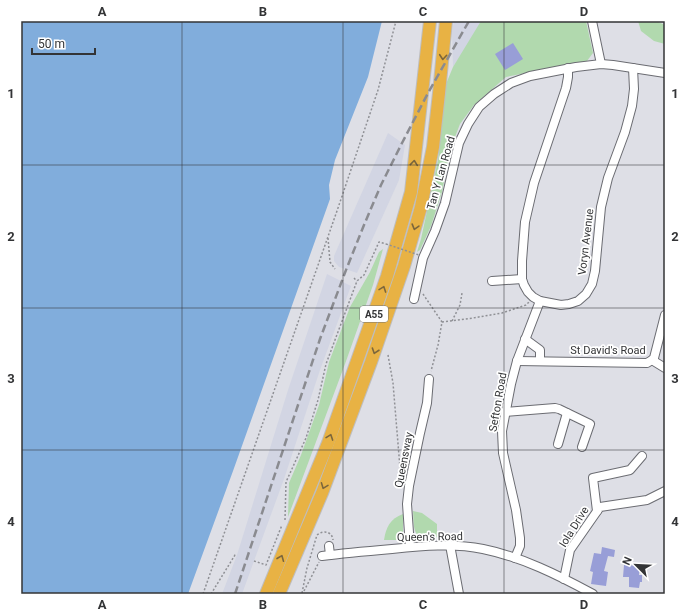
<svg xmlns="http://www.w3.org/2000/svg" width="686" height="615" font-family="Roboto,sans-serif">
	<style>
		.built { fill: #d2d5e3 }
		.green { fill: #b1d9ae }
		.water { fill: #81addc }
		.building { fill: #989ed7 }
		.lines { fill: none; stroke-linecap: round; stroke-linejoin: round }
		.minor-casing { stroke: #6b6c72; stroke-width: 10 }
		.highway-casing { stroke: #bebebf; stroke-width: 14 }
		.path { stroke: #8f9095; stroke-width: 1.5; stroke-dasharray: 2 2; stroke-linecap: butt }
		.minor { stroke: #fff; stroke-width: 8 }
		.highway { stroke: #e8b244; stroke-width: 12 }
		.rail { stroke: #8a8b90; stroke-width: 2.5; stroke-dasharray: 8 4; stroke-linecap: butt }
		.path-bridge { stroke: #8f9095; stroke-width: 1.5; stroke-dasharray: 2 2; stroke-linecap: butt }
		.oneway { stroke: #7b663c }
		.grid { fill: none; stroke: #333436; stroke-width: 1; stroke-opacity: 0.55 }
		.labels { text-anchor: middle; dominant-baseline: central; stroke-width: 3.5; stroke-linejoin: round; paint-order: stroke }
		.shield { fill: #fff; stroke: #707172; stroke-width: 1 }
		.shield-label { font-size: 10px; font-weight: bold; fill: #333436 }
		.street-label { font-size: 11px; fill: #333436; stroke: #fff }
		.neatline { fill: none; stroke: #333436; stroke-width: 1.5 }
		.grid-label { font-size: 13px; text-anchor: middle; font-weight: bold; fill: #333436 }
	</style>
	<rect width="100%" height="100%" fill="#dedfe6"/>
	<g class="built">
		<path d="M454 21H483L453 67 452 32Z"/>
		<path d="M388 133 405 145 399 180 357 273 339 267 334 261V256Z"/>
		<path d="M327 274 351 286 320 370 284 479 254 561 242 594H222L237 555 288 390Z"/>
	</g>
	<g class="green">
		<path d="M481 21H586L593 53 587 61 506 77 474 105 460 124 450 150 442 192 431 226 420 250 417 252 421 239 438 160 446 84 453 67Z"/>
		<path d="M638 21H656L665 25V44L654 41 641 31Z"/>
		<path d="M383 249 373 285 345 364 288 517 289 483 301 455 319 405 329 362 350 307 370 272 379 252Z"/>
		<path d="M413 511 422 513 437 524V537C432 537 425 539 421 537 412 534 414 519 413 511Z"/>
		<path d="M403 514V532L397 540H384C386 527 390 519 403 514Z"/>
	</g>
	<path class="water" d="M21 21H382L368 77 335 160 329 185 330 199 233 471 188 594H21Z"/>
	<g class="building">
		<path d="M513 43 523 59 505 70 495 54Z"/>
		<path d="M602 547 615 550 614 557 608 556 604 571 608 572 606 586 591 584 593 572 590 571 594 553 601 554Z"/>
		<path d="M624 565 640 566 639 575H642V582H640L639 588 629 587V577H623Z"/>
	</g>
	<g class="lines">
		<g class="minor-casing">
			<g id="minor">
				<path d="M592 21 601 64"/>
				<path d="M568 68V77L566 88 534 183 525 222 522 261V279L524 285 528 292 533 297 540 301 561 305 569 304 578 301 586 294 592 284 595 271 601 207 608 178 625 132 632 106 634 89 633 68"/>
				<path d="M492 281 522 279"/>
				<path d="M414 299 423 258 435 231 445 203 459 143 468 124 479 107 494 94 511 83 530 76 576 67 601 64 613 65 665 73"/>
				<path d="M525 339 540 350V361"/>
				<path d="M652 360 665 368"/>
				<path d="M517 361 647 363 652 360 654 358 665 315"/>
				<path d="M505 412 555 408 559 409 590 424 582 447"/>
				<path d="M558 444 567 413"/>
				<path d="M597 511 593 478 630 470 642 456"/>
				<path d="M450 545 459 594"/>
				<path d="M329 546 330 555"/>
				<path d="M410 547 407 504 409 486 420 433 427 403 429 379"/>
				<path d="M322 556C346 553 369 551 392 549 422 546 454 543 483 549 522 557 558 575 593 594"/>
				<path d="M515 558 520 546V538L516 510 503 453 502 431 511 384 517 361 540 301"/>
				<path d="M564 579 570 550 600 507 647 500 665 491"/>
			</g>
		</g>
		<g class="highway-casing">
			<g id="highway">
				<path d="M266 594 328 443 387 276 411 192 430 21"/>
				<path d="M279 594 322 493 371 362 404 266 421 207 433 147 439 93 446 21"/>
			</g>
		</g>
		<g class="path">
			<path d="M328 238 330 262 335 269"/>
			<path d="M354 278 357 281"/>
			<path d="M423 294 442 322 438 345 431 371"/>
			<path d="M452 321 460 305 462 293"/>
			<path d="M442 322 473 318 502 313 526 305 529 302"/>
			<path d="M388 355 393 383 401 480"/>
			<path d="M285 520 286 482 306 438 318 400 326 364 357 281 364 275 379 242 386 244"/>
			<path d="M254 561 266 565 282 525"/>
			<path d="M304 591 319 562"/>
			<path d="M302 593 307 568 317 535C323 530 332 531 333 540"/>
			<path d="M203 594 338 208 378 90 396 21"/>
			<path d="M211 594 235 555H237"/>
		</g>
		<use href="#minor" class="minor"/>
		<use href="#highway" class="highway"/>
		<path class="rail" d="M235 594 320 339 346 270 364 225 381 185 401 145 428 93 469 21"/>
		<path class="path-bridge" d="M386 244 419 255"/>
	</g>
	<defs><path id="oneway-chevron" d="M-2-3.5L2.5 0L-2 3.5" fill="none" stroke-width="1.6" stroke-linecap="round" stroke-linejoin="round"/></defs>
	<g class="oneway">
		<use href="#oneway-chevron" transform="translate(443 57) rotate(95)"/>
		<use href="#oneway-chevron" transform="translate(414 163) rotate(-84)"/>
		<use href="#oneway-chevron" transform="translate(415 227) rotate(106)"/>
		<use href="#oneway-chevron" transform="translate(383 289) rotate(-70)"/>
		<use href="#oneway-chevron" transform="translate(375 351) rotate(109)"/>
		<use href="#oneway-chevron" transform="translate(330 437) rotate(-70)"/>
		<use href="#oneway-chevron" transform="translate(324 486) rotate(111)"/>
		<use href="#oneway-chevron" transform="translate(281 558) rotate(-68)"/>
	</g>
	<path class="grid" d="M182 21V594M343 21V594M504 21V594M21 165H665M21 308H665M21 450H665"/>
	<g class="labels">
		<rect class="shield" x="360" y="306" width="28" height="16" rx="3"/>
		<g class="shield-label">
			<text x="374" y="314">A55</text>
		</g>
		<g class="street-label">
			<text transform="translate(441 173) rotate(-74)">Tan Y Lan Road</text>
			<text transform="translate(586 242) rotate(-83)">Voryn Avenue</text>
			<text x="608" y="350">St David's Road</text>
			<text transform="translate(498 402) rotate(-80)">Sefton Road</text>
			<text transform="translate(404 460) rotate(-79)">Queensway</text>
			<text transform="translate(574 527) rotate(-58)">Iola Drive</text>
			<text transform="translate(430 537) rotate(-1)">Queen's Road</text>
		</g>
	</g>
	<rect width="686" height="615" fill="none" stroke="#ffffff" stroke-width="44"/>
	<g transform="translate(636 565) rotate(294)" stroke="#ffffff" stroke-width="3" paint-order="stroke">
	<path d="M0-3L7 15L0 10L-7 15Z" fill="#333436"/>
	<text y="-6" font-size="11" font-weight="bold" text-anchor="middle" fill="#333436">N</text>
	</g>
	<path d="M32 48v6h63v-6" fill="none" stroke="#333436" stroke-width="2"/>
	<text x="38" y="48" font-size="12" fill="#333436" stroke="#ffffff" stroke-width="3" paint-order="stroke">50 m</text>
	<rect x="22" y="22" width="642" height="571" class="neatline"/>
	<g class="grid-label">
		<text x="102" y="16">A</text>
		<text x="263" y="16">B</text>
		<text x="423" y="16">C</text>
		<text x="584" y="16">D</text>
		<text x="11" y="98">1</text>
		<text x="675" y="98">1</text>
		<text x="11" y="241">2</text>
		<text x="675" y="241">2</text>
		<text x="11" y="383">3</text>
		<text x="675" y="383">3</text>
		<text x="11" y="526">4</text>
		<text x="675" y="526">4</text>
		<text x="102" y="609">A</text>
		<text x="263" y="609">B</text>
		<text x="423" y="609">C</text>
		<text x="584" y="609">D</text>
	</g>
</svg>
